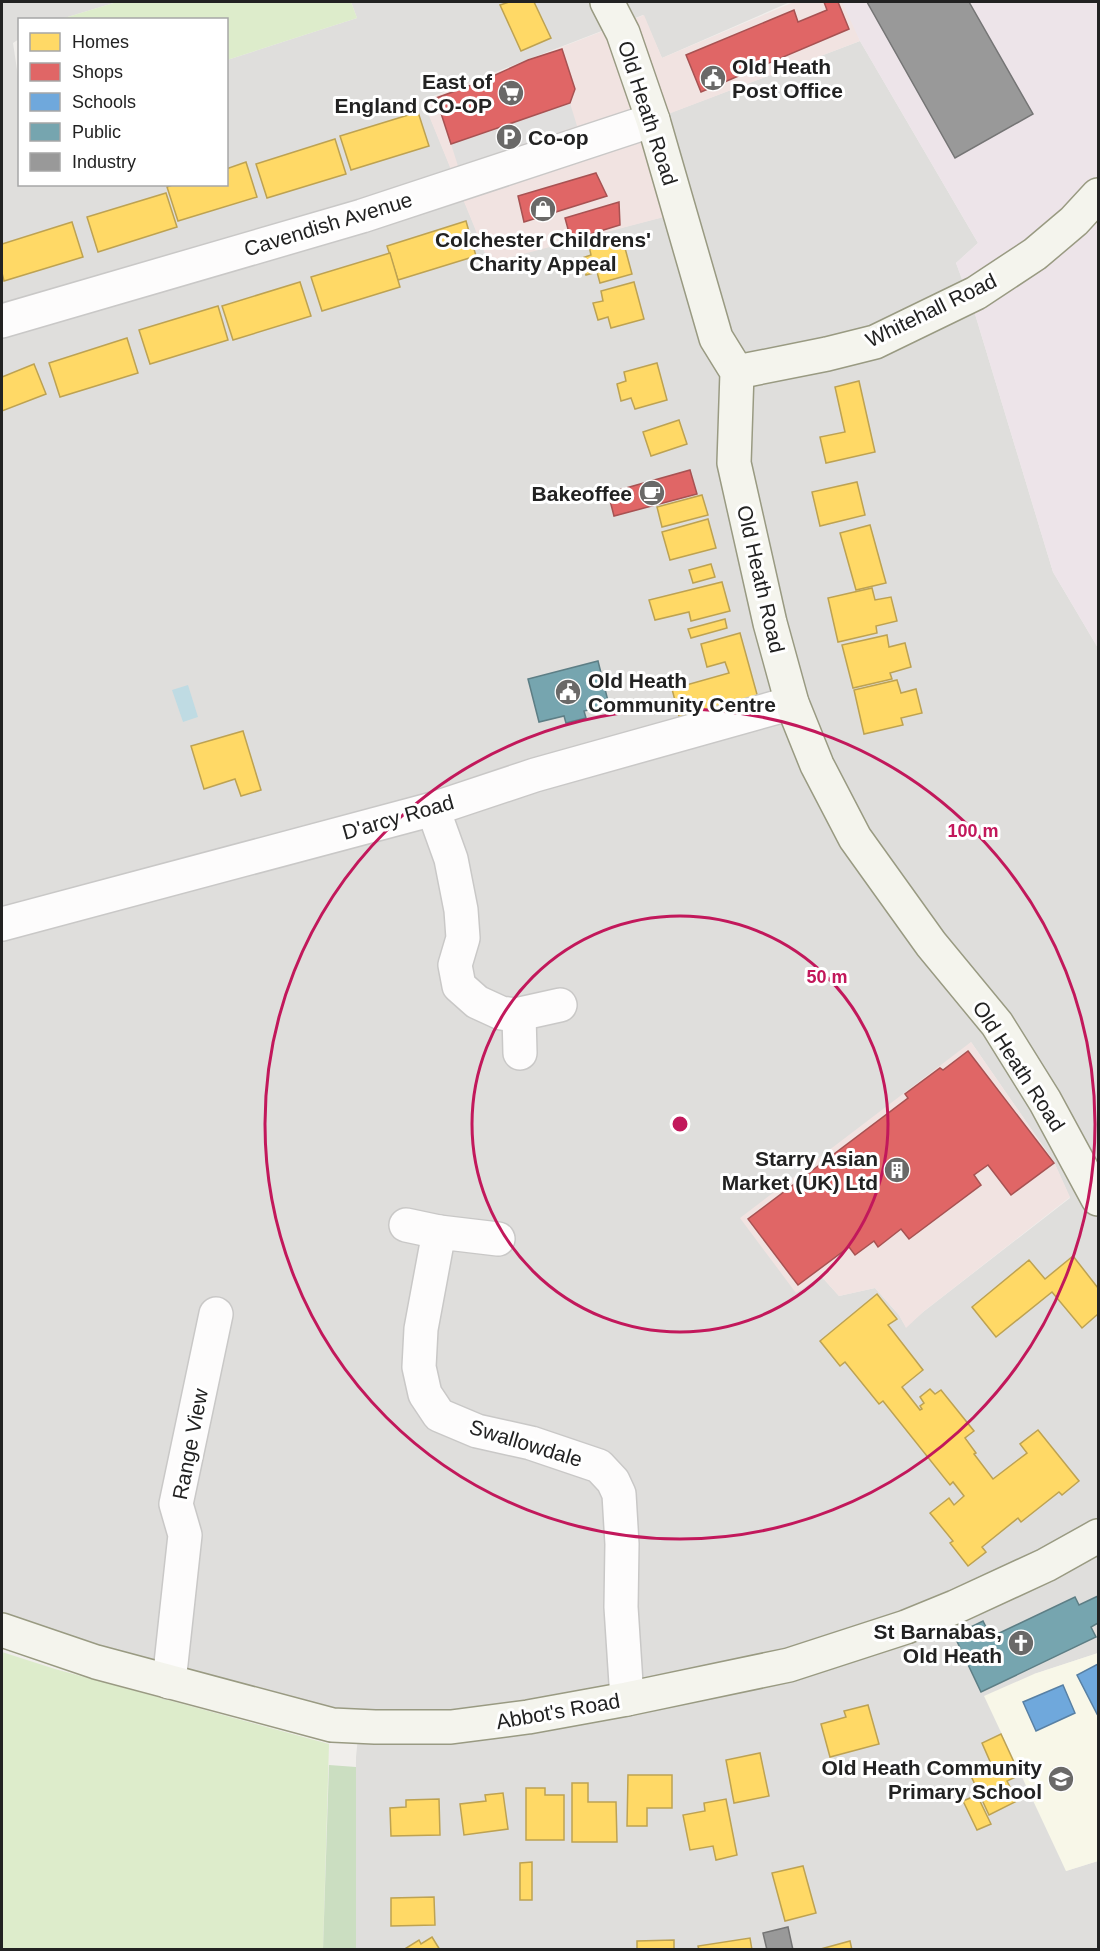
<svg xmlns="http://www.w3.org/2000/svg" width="1100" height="1951" font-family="Helvetica,sans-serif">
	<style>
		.residential { fill: #dfdedc; fill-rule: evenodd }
		.commercial { fill: #f1e3e1 }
		.industrial { fill: #ede4e9 }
		.education { fill: #f8f7e8 }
		.grass { fill: #ddeccb }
		.forest { fill: #cbdec1 }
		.parking { fill: #e0dfde }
		.water { fill: #bfdbe3 }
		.homes { fill: #ffd966; stroke: #bda252; stroke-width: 1.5 }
		.shops { fill: #e06666; stroke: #a75252; stroke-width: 1.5 }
		.schools { fill: #6fa8dc; stroke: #5880a4; stroke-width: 1.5 }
		.public { fill: #76a5af; stroke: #5d7e85; stroke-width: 1.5 }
		.industry { fill: #999; stroke: #757575; stroke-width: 1.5 }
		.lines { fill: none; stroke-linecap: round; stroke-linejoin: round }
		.street-casing { stroke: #c9c8c7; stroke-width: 36 }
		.secondary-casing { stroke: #999a82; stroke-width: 36 }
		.street { stroke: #fdfcfc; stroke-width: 33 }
		.secondary { stroke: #f4f4ed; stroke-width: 33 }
		.ring { fill: none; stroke: #c2185b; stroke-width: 3 }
		.labels { text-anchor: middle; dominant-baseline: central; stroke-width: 6; stroke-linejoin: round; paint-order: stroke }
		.poi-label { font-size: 21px; font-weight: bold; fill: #222; stroke: #fff; text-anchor: end }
		.street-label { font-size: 21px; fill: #222; stroke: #fff }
		.centre { fill: #c2185b; stroke: #fff; stroke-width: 3 }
		.ring-label { font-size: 18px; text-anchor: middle; font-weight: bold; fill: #c2185b; stroke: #fff; stroke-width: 6; stroke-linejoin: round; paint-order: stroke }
	</style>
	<rect width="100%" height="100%" fill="#f0eeeb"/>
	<path class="residential" d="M2 2H117L61 19 20 20 19 39 13 43 19 83 20 184H226L227 60 357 18 351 2H790L662 58 643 15 423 100 489 262 663 217 641 124 860 41 978 243 956 263 975 314 1053 572 1098 648V1596L1079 1605 1075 1597 991 1637 983 1621 954 1635 981 1692 1096 1637 1091 1627 1098 1623V1653L1034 1674 1066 1871 1098 1861V1949H355L356 1757 359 1727 2 1630ZM971 1042 1054 1162 1070 1198 923 1312 906 1327 899 1315 875 1288 839 1296 821 1276 796 1292Z"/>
	<g class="commercial">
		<path d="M794 2H844L860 41 642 124 664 217 489 263 423 101 644 15 662 58Z"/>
		<path d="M971 1042 1054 1162 1070 1197 923 1312 906 1328 899 1315 875 1288 839 1296 821 1276 796 1293 740 1218Z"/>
	</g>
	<path class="industrial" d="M842 2H1098V648L1053 572 975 314 956 263 978 243 860 41Z"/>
	<path class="education" d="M1098 1653V1861L1066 1871 984 1696 1034 1674Z"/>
	<g class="grass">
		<path d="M117 2H351L357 18 227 60 226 20 61 19Z"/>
		<path d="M2 1652 55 1669 329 1744 323 1949H2Z"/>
	</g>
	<path class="forest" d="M329 1765 356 1767V1949H323Z"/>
	<path class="parking" d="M570 103 577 126 458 166 451 144Z"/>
	<path class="water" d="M188 685 198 717 183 722 172 690Z"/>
	<g class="homes">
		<path d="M509 2H534L551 38 521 51 500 5Z"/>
		<path d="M418 112 429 146 351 170 340 136Z"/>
		<path d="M335 139 346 174 267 198 256 164Z"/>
		<path d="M246 162 257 197 178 221 167 187 175 184H226V169Z"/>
		<path d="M166 193 177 227 98 252 87 217Z"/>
		<path d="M466 221 476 256 398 280 387 246Z"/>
		<path d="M72 222 83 257 4 281 2 273V244Z"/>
		<path d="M622 237 632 274 600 283 597 272 586 275 582 258 591 255 589 246Z"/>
		<path d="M390 253 400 287 322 311 311 277Z"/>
		<path d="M300 282 311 316 233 340 222 306Z"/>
		<path d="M634 282 644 319 611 328 608 317 598 320 593 303 603 301 601 291Z"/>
		<path d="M218 306 228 340 150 364 139 330Z"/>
		<path d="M127 338 138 373 60 397 49 363Z"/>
		<path d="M657 363 667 400 635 409 631 398 621 401 617 384 626 381 624 372Z"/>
		<path d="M34 364 46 394 2 411V377Z"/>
		<path d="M859 381 875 452 826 463 820 437 845 432 835 387Z"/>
		<path d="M679 420 687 444 651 456 643 432Z"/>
		<path d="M857 482 865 515 820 526 812 492Z"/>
		<path d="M702 495 708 515 662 527 657 507Z"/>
		<path d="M708 519 716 548 670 560 662 532Z"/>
		<path d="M870 525 886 583 856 590 840 533Z"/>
		<path d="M711 564 715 577 693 583 689 570Z"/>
		<path d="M722 582 730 611 691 621 689 612 655 620 649 600Z"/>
		<path d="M872 588 875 600 891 597 897 621 876 626 877 633 838 642 828 598Z"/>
		<path d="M725 619 727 628 691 638 688 629Z"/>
		<path d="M740 633 758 698 680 720 672 689 729 673 725 662 707 667 701 644Z"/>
		<path d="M887 635 889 647 905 643 911 667 890 673 892 679 853 688 842 645Z"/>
		<path d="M897 680 901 693 916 689 922 713 901 718 903 725 864 734 854 690Z"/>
		<path d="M243 731 261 790 241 796 235 779 204 789 191 746Z"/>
		<path d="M1073 1256 1098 1288V1314L1082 1328 1052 1292 996 1337 972 1307 1029 1260 1045 1279Z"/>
		<path d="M877 1294 897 1319 888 1325 923 1370 902 1387 920 1410 922 1409 920 1406 924 1403 920 1397 930 1389 935 1394 941 1390 974 1431 965 1438 976 1453 974 1454 993 1479 1027 1453 1020 1444 1038 1430 1079 1481 1062 1495 1059 1492 1021 1522 1018 1518 982 1547 986 1552 968 1566 950 1543 953 1541 930 1513 949 1498 954 1505 964 1496 953 1482 950 1485 883 1401 879 1404 845 1362 840 1366 820 1341Z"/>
		<path d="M868 1705 879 1744 830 1757 821 1724 846 1717 844 1711Z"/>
		<path d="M1001 1734 1020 1775 1007 1781 1017 1801 989 1815 971 1776 992 1766 982 1743Z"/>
		<path d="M760 1753 769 1796 734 1803 726 1760Z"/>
		<path d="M628 1775H672V1808H647V1826H627Z"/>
		<path d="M572 1783H588V1802H616L617 1842H572Z"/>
		<path d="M526 1788H545V1795H564V1840H526Z"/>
		<path d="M503 1793 508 1829 464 1835 460 1804 486 1801 485 1795Z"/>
		<path d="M977 1795 991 1824 977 1830 963 1801Z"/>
		<path d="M439 1799 440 1835 391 1836 390 1808 406 1807V1800Z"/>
		<path d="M726 1799 737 1855 716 1860 713 1846 690 1850 683 1815 705 1811 704 1803Z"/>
		<path d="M532 1862V1900H520V1863Z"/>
		<path d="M803 1866 816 1913 785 1921 772 1873Z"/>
		<path d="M434 1897 435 1925 391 1926V1898Z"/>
		<path d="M432 1937 440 1950H403L419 1940 421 1944Z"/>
		<path d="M750 1938 752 1950H699L698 1946Z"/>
		<path d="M674 1940V1950H637V1941Z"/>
		<path d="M850 1941 852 1950H817Z"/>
	</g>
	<g class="shops">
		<path d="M824 2H838L849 29 701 92 686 55 794 10 798 22 827 10Z"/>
		<path d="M562 49 575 89 570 103 451 144 436 98 480 82 528 60Z"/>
		<path d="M596 173 607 196 524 222 518 196Z"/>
		<path d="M619 202 620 225 571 240 565 218Z"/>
		<path d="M690 470 697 494 614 516 608 493Z"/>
		<path d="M968 1051 1054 1163 1011 1195 988 1165 974 1175 981 1185 909 1239 901 1229 878 1247 874 1241 855 1255 849 1247 798 1285 748 1219 908 1098 905 1094 940 1068 943 1070Z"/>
	</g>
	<g class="schools">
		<path d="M1098 1664V1713L1097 1714 1077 1675Z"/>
		<path d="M1063 1685 1075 1713 1036 1731 1023 1702Z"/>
	</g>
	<g class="public">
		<path d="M598 661 609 705 584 711 586 718 566 723 564 716 539 722 528 679Z"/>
		<path d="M1098 1596V1623L1091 1627 1096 1637 981 1692 954 1635 983 1621 991 1637 1075 1597 1079 1605Z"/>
	</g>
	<g class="industry">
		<path d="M867 2H969L1033 114 955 158Z"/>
		<path d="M788 1927 793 1950H767L763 1933Z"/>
	</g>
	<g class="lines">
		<g class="street-casing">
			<g id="street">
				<path d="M2 321 362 216 653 120"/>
				<path d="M433 809 451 859 461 910 463 938 455 965 459 986 477 1002 501 1013 515 1015 560 1005"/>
				<path d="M2 924 433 809 535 775 792 703"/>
				<path d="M515 1015H519L520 1053"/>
				<path d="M406 1225 439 1232"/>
				<path d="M498 1239 439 1232 421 1329 419 1367 425 1394 439 1415 477 1431 531 1443 599 1466 613 1481 619 1494 622 1544 621 1607 627 1699"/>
				<path d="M169 1682 185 1535 176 1504 216 1314"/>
			</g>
		</g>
		<g class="secondary-casing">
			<g id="secondary">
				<path d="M607 2 623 33 653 120 716 338 737 372 734 463 770 623 792 703 817 765 855 838 931 944 997 1024 1045 1101 1098 1199"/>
				<path d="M737 372 827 354 875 342 976 293 1035 254 1074 221 1098 195"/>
				<path d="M2 1630 96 1662 332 1725 375 1727H451L528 1717 627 1699 789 1665 906 1627 955 1607 1046 1565 1098 1536"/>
			</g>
		</g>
		<use href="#street" class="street"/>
		<use href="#secondary" class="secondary"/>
	</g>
	<g class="ring">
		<circle cx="680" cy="1124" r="208"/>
		<circle cx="680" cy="1124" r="415"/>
	</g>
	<defs>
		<g id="civic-disc" transform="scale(1.35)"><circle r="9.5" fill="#6a6968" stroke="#fff"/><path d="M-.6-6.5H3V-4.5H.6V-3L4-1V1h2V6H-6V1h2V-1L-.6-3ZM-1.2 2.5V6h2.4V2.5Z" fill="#fff"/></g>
		<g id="supermarket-disc" transform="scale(1.35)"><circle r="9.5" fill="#6a6968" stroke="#fff"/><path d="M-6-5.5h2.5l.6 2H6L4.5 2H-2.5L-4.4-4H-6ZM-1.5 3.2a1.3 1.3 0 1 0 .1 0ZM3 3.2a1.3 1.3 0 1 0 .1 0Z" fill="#fff"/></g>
		<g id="parking-disc" transform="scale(1.35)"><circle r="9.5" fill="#6a6968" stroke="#fff"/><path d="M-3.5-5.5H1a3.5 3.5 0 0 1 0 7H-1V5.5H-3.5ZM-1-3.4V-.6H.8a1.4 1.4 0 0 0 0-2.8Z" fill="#fff"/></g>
		<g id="shop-disc" transform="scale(1.35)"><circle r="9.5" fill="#6a6968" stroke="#fff"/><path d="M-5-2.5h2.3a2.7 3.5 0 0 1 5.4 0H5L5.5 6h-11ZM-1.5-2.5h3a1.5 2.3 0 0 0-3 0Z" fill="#fff"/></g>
		<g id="cafe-disc" transform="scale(1.35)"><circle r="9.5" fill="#6a6968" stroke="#fff"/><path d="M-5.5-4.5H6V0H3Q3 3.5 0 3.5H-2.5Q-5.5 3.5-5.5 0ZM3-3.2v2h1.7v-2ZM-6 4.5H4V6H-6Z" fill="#fff"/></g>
		<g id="building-disc" transform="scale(1.35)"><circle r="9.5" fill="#6a6968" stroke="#fff"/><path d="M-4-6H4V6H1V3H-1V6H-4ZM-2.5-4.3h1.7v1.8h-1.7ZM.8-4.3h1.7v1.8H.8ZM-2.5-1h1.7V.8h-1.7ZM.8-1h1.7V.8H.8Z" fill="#fff"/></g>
		<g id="church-disc" transform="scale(1.35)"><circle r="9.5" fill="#6a6968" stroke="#fff"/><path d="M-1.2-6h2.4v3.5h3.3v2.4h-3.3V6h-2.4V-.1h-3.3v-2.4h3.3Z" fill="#fff"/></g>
		<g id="school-disc" transform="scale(1.35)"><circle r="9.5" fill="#6a6968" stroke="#fff"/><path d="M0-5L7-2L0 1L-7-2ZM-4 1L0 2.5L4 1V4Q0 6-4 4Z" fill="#fff"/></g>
	</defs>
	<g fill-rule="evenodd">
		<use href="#civic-disc" x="713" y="78"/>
		<use href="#supermarket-disc" x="511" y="93"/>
		<use href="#parking-disc" x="509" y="137"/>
		<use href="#shop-disc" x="543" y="209"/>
		<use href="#cafe-disc" x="652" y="493"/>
		<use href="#civic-disc" x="568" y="692"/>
		<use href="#building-disc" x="897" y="1170"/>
		<use href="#church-disc" x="1021" y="1643"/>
		<use href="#school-disc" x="1061" y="1779"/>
	</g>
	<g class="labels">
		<g class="poi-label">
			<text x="732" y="66" text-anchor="start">Old Heath<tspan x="732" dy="24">Post Office</tspan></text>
			<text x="492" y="81">East of<tspan x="492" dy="24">England CO-OP</tspan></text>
			<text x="528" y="137" text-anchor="start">Co-op</text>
			<text x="543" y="239" text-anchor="middle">Colchester Childrens'<tspan x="543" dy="24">Charity Appeal</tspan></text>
			<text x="632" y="493">Bakeoffee</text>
			<text x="588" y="680" text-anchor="start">Old Heath<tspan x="588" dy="24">Community Centre</tspan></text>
			<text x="878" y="1158">Starry Asian<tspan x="878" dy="24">Market (UK) Ltd</tspan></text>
			<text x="1002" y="1631">St Barnabas,<tspan x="1002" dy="24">Old Heath</tspan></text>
			<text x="1042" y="1767">Old Heath Community<tspan x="1042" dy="24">Primary School</tspan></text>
		</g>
		<g class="street-label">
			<text transform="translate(648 113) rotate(72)">Old Heath Road</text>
			<text transform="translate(328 224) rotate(-17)">Cavendish Avenue</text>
			<text transform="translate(931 310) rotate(-26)">Whitehall Road</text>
			<text transform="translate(761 579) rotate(77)">Old Heath Road</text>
			<text transform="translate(398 817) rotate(-16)">D'arcy Road</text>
			<text transform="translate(1019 1066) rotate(57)">Old Heath Road</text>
			<text transform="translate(526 1443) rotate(17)">Swallowdale</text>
			<text transform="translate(190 1444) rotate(-79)">Range View</text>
			<text transform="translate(558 1711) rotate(-10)">Abbot's Road</text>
		</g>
	</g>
	<circle cx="680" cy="1124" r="9" class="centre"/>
	<g class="ring-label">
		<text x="973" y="837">100 m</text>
		<text x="827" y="983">50 m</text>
	</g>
	<rect width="1100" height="1951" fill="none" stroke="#222222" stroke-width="6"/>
	<rect x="18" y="18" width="210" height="168" fill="#ffffff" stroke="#a7a7a7" stroke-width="1.5"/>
	<rect x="30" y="33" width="30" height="18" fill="#ffd966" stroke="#a7a7a7" stroke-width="1.5"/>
	<text x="72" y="48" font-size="18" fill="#222222">Homes</text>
	<rect x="30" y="63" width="30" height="18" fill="#e06666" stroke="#a7a7a7" stroke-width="1.5"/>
	<text x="72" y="78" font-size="18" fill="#222222">Shops</text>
	<rect x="30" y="93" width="30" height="18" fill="#6fa8dc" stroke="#a7a7a7" stroke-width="1.5"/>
	<text x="72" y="108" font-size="18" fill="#222222">Schools</text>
	<rect x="30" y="123" width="30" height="18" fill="#76a5af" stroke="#a7a7a7" stroke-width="1.5"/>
	<text x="72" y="138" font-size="18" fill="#222222">Public</text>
	<rect x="30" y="153" width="30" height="18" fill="#999999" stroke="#a7a7a7" stroke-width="1.5"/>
	<text x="72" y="168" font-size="18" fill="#222222">Industry</text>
</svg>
